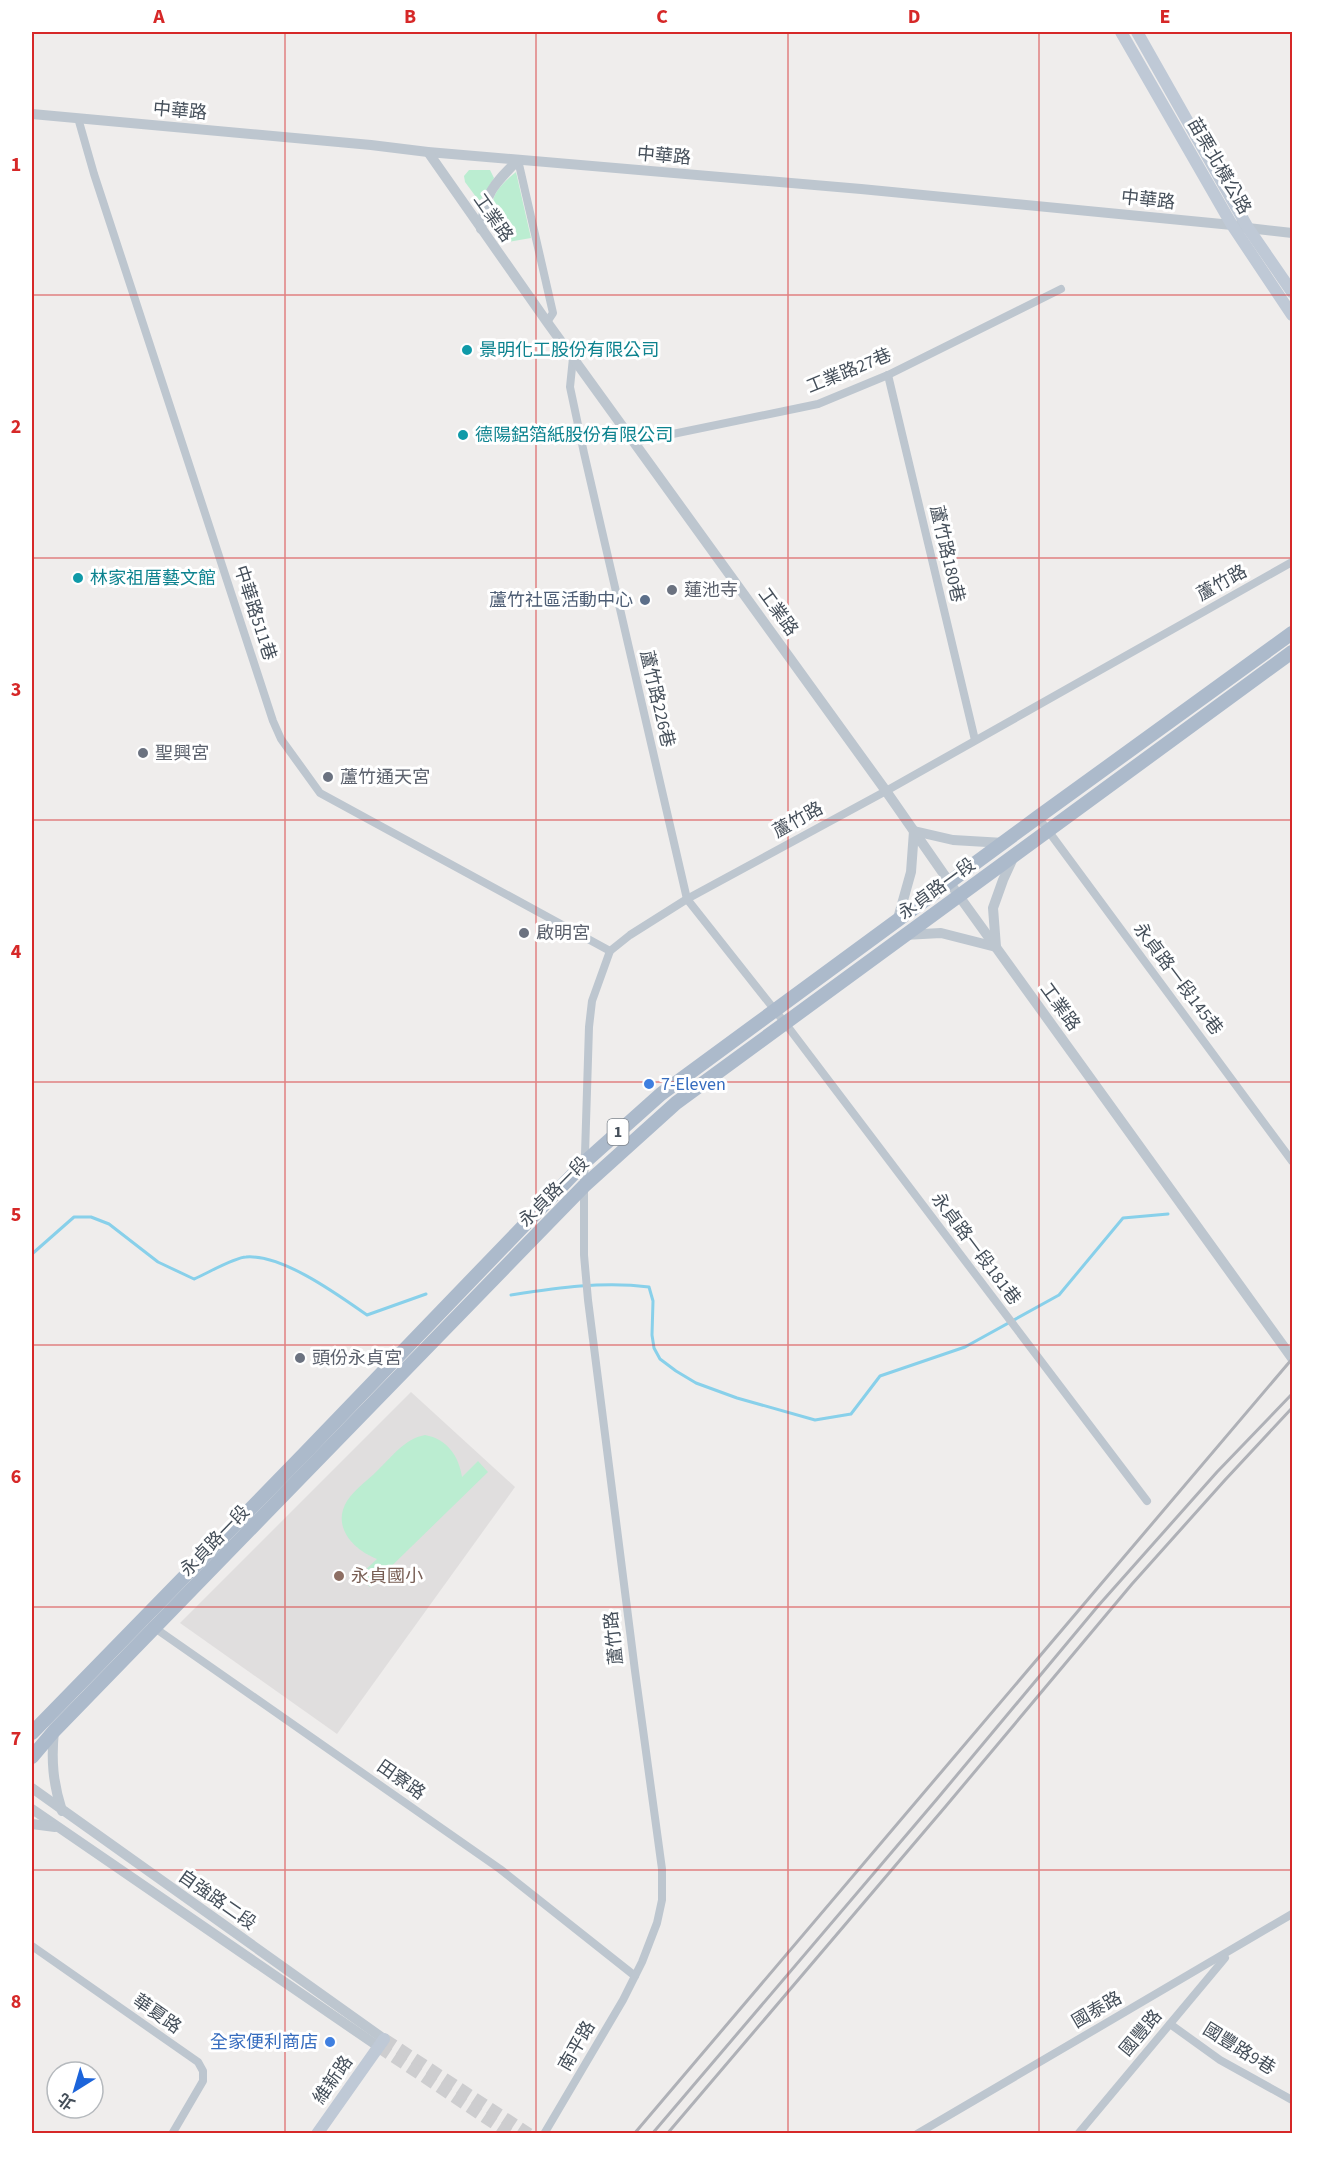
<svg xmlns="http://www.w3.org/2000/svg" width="1324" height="2165" font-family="'Source Sans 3','Noto Sans TC',sans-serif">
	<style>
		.education { fill: #e0dede }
		.green { fill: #bbedd1 }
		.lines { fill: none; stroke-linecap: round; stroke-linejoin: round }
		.stream { stroke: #88d0ea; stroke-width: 3 }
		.secondary-tunnel { stroke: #cdcdcf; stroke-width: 12; stroke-dasharray: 12 6; stroke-linecap: butt }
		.minor { stroke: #bdc6cf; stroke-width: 8 }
		.tertiary { stroke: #bdc6cf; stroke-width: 10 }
		.secondary { stroke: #bfc9d6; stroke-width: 12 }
		.primary { stroke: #acbacb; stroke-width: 14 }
		.rail { stroke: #afb1b7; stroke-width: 3 }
		.grid { fill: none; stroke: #d62828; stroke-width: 1.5; stroke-opacity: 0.55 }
		.culture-dot { fill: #0f9aa8; stroke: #fff; stroke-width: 2 }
		.worship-dot { fill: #6b7280; stroke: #fff; stroke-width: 2 }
		.service-dot { fill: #5c6f8a; stroke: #fff; stroke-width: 2 }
		.shop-dot { fill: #3f7fe0; stroke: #fff; stroke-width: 2 }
		.education-dot { fill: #8d6e63; stroke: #fff; stroke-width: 2 }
		.labels { text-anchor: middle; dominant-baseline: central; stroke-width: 6; stroke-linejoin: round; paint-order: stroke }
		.shield { fill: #fff; stroke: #7d848c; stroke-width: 1.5 }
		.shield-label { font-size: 16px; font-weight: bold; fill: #454f5a }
		.street-label { font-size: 18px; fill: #454f5a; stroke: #fff }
		.culture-label { font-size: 18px; fill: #0d838f; stroke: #fff; text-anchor: start }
		.worship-label { font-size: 18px; fill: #5b616d; stroke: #fff; text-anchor: start }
		.service-label { font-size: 18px; fill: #4e5e75; stroke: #fff; text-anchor: end }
		.shop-label { font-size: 18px; fill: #366cbe; stroke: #fff; text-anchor: start }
		.education-label { font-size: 18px; fill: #785e54; stroke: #fff; text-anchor: start }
		.neatline { fill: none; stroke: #d62828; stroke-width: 2 }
		.grid-label { font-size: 20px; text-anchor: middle; font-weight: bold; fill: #d62828 }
	</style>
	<rect width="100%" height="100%" fill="#efedec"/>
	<path class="education" d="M411 1392 515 1487 337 1734 180 1623Z"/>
	<g class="green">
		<path d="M469 170H490L494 178C489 185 486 196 479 201L465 182 464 176Z"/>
		<path d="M516 172 531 238 508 242C488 210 484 197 516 172Z"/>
		<path d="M425 1435C447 1439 459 1456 462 1477L478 1461 488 1472 370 1587 359 1576 377 1559C354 1550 331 1527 347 1501 354 1490 368 1480 377 1471 392 1457 404 1439 425 1435Z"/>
	</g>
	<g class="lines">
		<g class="stream">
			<path d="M32 1254 74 1217H91L109 1224 158 1262 194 1279C206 1274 235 1257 246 1257 282 1254 337 1294 367 1315L426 1294"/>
			<path d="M511 1295C557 1288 602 1281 649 1287L653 1301 652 1335 654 1348 660 1359 676 1371 696 1383 737 1398 815 1420 851 1414 880 1376 965 1347 1059 1295 1123 1218 1168 1214"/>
		</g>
		<g class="secondary-tunnel">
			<path d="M384 2039 529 2134"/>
			<path d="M379 2047 510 2134"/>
		</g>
		<g class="minor">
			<path d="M78 118 94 174 273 721 281 739 320 793 610 951"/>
			<path d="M518 160 553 313 547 322"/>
			<path d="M573 358 570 387 584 453 687 899 785 1023 1147 1501"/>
			<path d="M888 375 975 740"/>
			<path d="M634 442 818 404 888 375 1061 289"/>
			<path d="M1038 817 1292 1161"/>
			<path d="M152 1626 500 1869 635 1976"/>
			<path d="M32 1946 198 2062 203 2071V2081L172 2134"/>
			<path d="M1170 2024 1220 2060 1292 2100"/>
			<path d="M544 2134 623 2000 642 1962 657 1923 662 1900V1869L635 1671 588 1300 584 1255V1186L589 1027 592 1001 610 951 630 935 687 899 886 791 1292 562"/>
			<path d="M917 2134 1292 1914"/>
			<path d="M1078 2134 1225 1958"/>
		</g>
		<g class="tertiary">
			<path d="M32 114 371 145 428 152 861 189 1232 225 1248 228 1292 233"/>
			<path d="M428 152 547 322 886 791 959 896 1292 1358"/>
			<path d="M481 229C486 192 492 186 518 160"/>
			<path d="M897 922 911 872 914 831 953 840 1004 843"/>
			<path d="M904 935 941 933 996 947 993 908 1003 880 1014 856"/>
			<path d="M54 1731C51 1760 53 1783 62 1811"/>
			<path d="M32 1788 384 2039"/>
			<path d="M32 1809 379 2047"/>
			<path d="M32 1824 55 1827"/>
		</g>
		<g class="secondary">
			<path d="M1121 32 1232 225 1292 315"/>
			<path d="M1137 32 1248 228 1292 292"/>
			<path d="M317 2134 384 2039"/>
		</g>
		<g class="primary">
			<path d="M32 1733 305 1453 586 1161 661 1094 1038 817 1292 633"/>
			<path d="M32 1757 54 1731 584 1186 676 1103 1292 652"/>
		</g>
		<g class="rail">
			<path d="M634 2134 1292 1359"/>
			<path d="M652 2134 937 1799 1098 1606 1217 1472 1292 1394"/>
			<path d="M667 2134 946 1806 1132 1584 1225 1480 1292 1408"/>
		</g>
	</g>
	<path class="grid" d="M285 32V2134M536 32V2134M788 32V2134M1039 32V2134M32 295H1292M32 558H1292M32 820H1292M32 1082H1292M32 1345H1292M32 1607H1292M32 1870H1292"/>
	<g class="culture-dot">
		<circle cx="467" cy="350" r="6"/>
		<circle cx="463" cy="435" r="6"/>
		<circle cx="78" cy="578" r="6"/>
	</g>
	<g class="worship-dot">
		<circle cx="672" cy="590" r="6"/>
		<circle cx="143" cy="753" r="6"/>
		<circle cx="328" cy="777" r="6"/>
		<circle cx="524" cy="933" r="6"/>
		<circle cx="300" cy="1358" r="6"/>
	</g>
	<circle class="service-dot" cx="645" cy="600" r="6"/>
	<g class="shop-dot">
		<circle cx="649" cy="1084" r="6"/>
		<circle cx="330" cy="2042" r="6"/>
	</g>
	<circle class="education-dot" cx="339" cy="1576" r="6"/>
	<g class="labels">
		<rect class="shield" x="607.5" y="1119" width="21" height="26" rx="4.5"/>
		<g class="shield-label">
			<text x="618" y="1132">1</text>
		</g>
		<g class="street-label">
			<text transform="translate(180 111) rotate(5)">中華路</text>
			<text transform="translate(664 156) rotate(5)">中華路</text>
			<text transform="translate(1219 166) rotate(60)">苗栗北橫公路</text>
			<text transform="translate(1148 200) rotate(6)">中華路</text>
			<text transform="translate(493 218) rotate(55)">工業路</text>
			<text transform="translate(849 371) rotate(-22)">工業路27巷</text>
			<text transform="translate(947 554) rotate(77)">蘆竹路180巷</text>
			<text transform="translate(1222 583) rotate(-29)">蘆竹路</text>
			<text transform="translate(778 612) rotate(54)">工業路</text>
			<text transform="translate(255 613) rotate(72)">中華路511巷</text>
			<text transform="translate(657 699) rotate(77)">蘆竹路226巷</text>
			<text transform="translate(798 820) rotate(-29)">蘆竹路</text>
			<text transform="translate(937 889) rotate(-36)">永貞路一段</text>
			<text transform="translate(1178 979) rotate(53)">永貞路一段145巷</text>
			<text transform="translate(1060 1007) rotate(54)">工業路</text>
			<text transform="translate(554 1192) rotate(-45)">永貞路一段</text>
			<text transform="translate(976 1249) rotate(53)">永貞路一段181巷</text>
			<text transform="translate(215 1541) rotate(-46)">永貞路一段</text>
			<text transform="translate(614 1638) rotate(-96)">蘆竹路</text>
			<text transform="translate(401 1780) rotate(35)">田寮路</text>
			<text transform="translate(217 1900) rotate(35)">自強路二段</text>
			<text transform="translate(1097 2010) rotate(-30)">國泰路</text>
			<text transform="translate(157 2014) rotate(35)">華夏路</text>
			<text transform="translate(1141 2033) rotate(-50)">國豐路</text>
			<text transform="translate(577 2046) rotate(-60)">南平路</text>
			<text transform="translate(1239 2049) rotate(32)">國豐路9巷</text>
			<text transform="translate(333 2080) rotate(-55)">維新路</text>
		</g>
		<g class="culture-label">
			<text x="479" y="350">景明化工股份有限公司</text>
			<text x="475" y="435">德陽鋁箔紙股份有限公司</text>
			<text x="90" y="578">林家祖厝藝文館</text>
		</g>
		<g class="worship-label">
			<text x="684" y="590">蓮池寺</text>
			<text x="155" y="753">聖興宮</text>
			<text x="340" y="777">蘆竹通天宮</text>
			<text x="536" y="933">啟明宮</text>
			<text x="312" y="1358">頭份永貞宮</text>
		</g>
		<g class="service-label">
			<text x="633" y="600">蘆竹社區活動中心</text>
		</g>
		<g class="shop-label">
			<text x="661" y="1084">7-Eleven</text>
			<text x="318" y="2042" text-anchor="end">全家便利商店</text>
		</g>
		<g class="education-label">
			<text x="351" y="1576">永貞國小</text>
		</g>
	</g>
	<rect width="1324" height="2165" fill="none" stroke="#ffffff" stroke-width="66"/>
	<g transform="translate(75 2090) rotate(217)"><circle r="28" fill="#ffffff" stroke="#b5b9bd" stroke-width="1.5"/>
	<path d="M0-4.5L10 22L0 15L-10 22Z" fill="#1c64da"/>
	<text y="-9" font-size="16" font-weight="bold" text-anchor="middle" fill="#454f5a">北</text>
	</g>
	<rect x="33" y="33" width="1258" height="2099" class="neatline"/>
	<g class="grid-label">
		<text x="159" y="23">A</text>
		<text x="410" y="23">B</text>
		<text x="662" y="23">C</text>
		<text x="914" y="23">D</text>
		<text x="1165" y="23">E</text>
		<text x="16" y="171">1</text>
		<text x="16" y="433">2</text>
		<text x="16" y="696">3</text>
		<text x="16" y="958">4</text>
		<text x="16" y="1221">5</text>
		<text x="16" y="1483">6</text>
		<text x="16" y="1745">7</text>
		<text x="16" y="2008">8</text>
	</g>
</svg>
